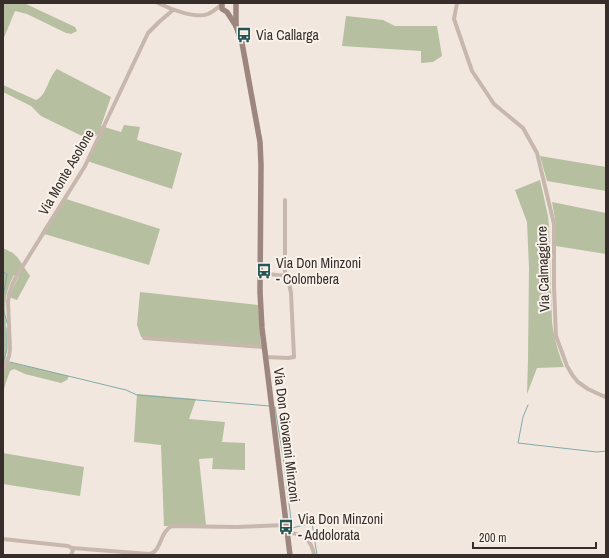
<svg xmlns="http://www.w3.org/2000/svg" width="609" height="558" font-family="'Archivo Narrow',sans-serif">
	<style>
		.green { fill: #b6bfa0 }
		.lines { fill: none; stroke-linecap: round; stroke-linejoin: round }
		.stream { stroke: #80acaa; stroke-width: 1 }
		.street { stroke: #c8b7ac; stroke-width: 4 }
		.secondary { stroke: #9c867d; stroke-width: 5.5 }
		.labels { text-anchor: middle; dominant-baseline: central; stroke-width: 4; stroke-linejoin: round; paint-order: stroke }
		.poi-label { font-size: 14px; fill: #372d2a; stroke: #f9f2eb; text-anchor: start }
		.street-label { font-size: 14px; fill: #372d2a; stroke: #f9f2eb }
	</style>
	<rect width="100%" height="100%" fill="#f1e7df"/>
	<g class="green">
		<path d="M4 3H24L75 27 77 31 71 34 66 33 27 14 15 11 3 40Z"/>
		<path d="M346 16 383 20 395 26H437L442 56 433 62 421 63V51L342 46Z"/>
		<path d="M57 69 111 97 101 126 121 132 124 125 140 127 137 140 182 153 172 189 87 161 99 133 96 136 90 138 82 136 41 116 31 106 3 92V85L36 100C47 96 48 77 57 69Z"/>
		<path d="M540 156 606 167V191L547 181Z"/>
		<path d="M540 180 548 216 549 226 552 322C554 338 558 352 564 367L537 368 527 394 528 359 529 268 527 222 515 190Z"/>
		<path d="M63 198 160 229 149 265 41 233Z"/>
		<path d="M552 202 606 213V254L556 246V225Z"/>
		<path d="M3 248 13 253 18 258 30 276 17 300 9 297 12 290 19 276 14 275C10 283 7 290 6 298 3 319 10 340 5 361L69 376 67 380 61 383 25 374 14 369 10 371 6 382 3 393V367L4 364 3 361Z"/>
		<path d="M140 292 258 305 261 345H237L141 337 137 325Z"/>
		<path d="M137 394 196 399 189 419 225 422 222 442 245 443V470L212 469 213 458 199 459 206 525 164 526 161 445 134 442Z"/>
		<path d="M3 453 84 467 80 496 3 484Z"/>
	</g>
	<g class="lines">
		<g class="stream">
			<path d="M3 272 7 274 3 298"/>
			<path d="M3 308 7 323"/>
			<path d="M4 360 7 349V328"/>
			<path d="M10 362 126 390 137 395 270 406"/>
			<path d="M528 405 523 417 518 443 597 452 606 451"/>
			<path d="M273 406 275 407 284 463 292 528 312 523 317 555"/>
		</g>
		<g class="street">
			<path d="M158 3C170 9 195 19 208 14 213 12 217 8 221 5"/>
			<path d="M457 3 454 19 472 71 494 104 523 128 537 153 554 224V287L556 336 567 366 573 376 578 382 588 389 603 396 606 397"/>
			<path d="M285 200V276"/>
			<path d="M260 273 285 276 288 278 291 293 294 357 288 358 265 357"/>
			<path d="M144 338 264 347"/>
			<path d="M3 372 9 356 10 349 8 302C9 289 14 279 21 269L85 166 148 33 159 22 173 10"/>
			<path d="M288 533C302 533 312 540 314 555"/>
			<path d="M3 539 68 546 72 548 73 550 71 555"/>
			<path d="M72 548 149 554C162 552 159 532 172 526L236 527 286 525"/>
		</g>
		<g class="secondary">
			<path d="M222 3V9L227 12 236 26 242 43 260 142 261 165 260 292 262 328 290 555"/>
			<path d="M236 3V26"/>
		</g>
	</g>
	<defs>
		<g id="bus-bare" transform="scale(1.2)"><path d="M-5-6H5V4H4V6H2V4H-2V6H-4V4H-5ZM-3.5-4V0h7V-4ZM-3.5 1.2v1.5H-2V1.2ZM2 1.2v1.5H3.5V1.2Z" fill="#235555" stroke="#f9f2eb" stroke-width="2.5" paint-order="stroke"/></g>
	</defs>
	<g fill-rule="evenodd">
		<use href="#bus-bare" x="244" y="35"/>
		<use href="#bus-bare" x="264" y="271"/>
		<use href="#bus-bare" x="286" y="527"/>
	</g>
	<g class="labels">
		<g class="poi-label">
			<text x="256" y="35">Via Callarga</text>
			<text x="276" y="263">Via Don Minzoni<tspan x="276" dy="16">- Colombera</tspan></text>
			<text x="298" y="519">Via Don Minzoni<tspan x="298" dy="16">- Addolorata</tspan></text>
		</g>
		<g class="street-label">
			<text transform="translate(66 172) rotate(-60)">Via Monte Asolone</text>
			<text transform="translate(543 269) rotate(-92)">Via Calmaggiore</text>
			<text transform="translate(287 435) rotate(83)">Via Don Giovanni Minzoni</text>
		</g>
	</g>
	<rect width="609" height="558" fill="none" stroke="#372d2a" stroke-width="8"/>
	<path d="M473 542v6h123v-6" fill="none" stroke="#372d2a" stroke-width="2"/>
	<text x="479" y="542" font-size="12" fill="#372d2a" stroke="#f9f2eb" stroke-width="3" paint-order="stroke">200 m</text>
</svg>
